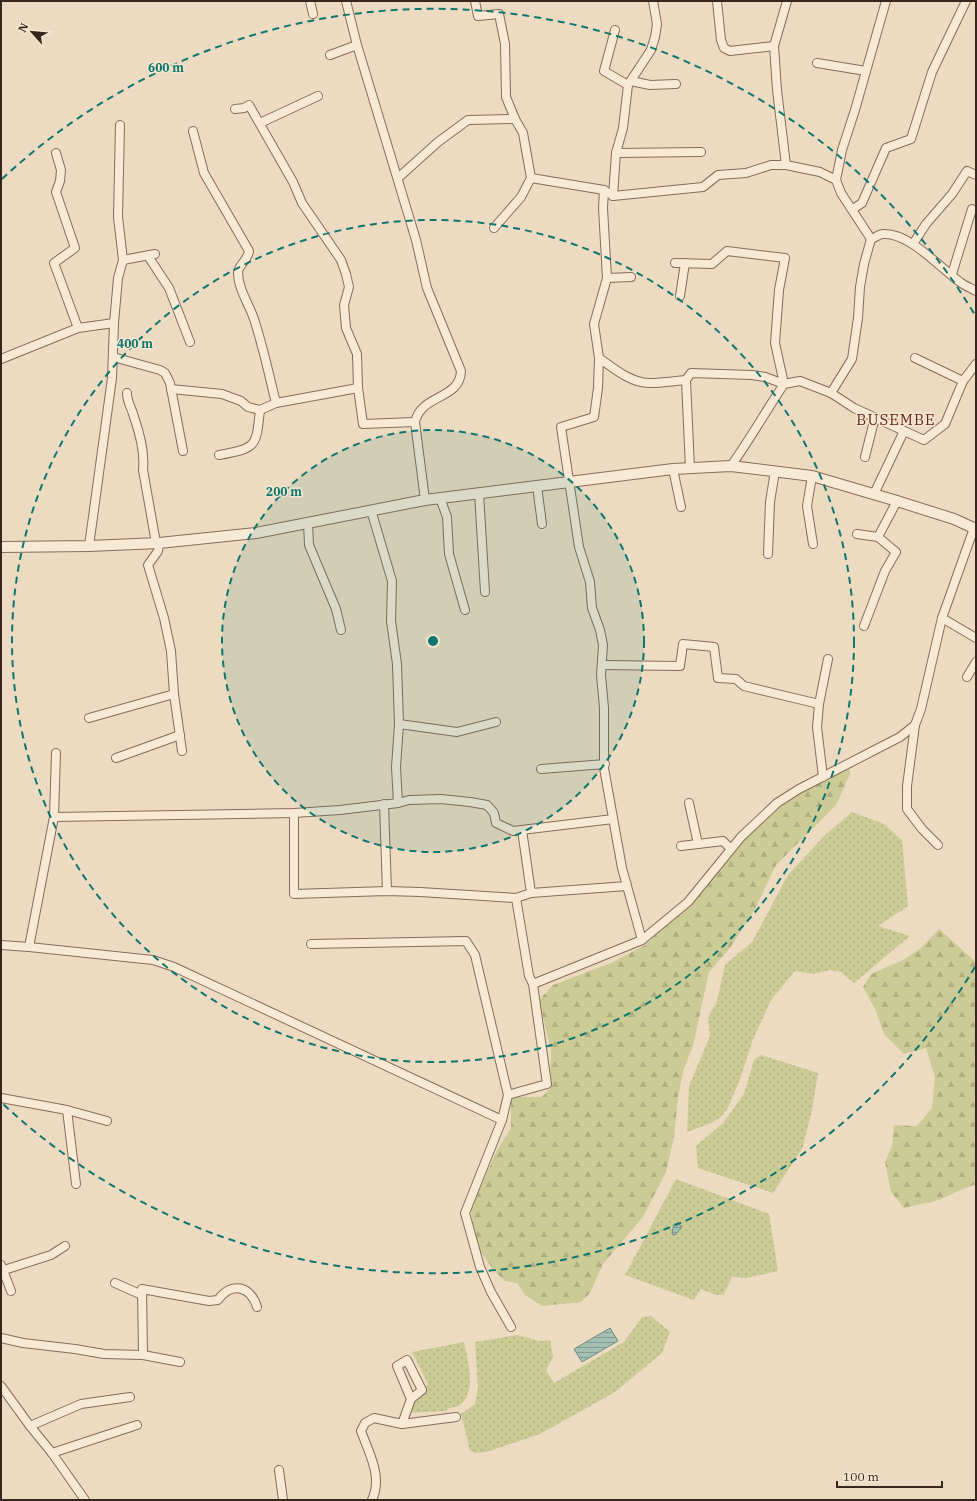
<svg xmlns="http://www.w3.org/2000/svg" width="977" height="1501" font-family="'IBM Plex Serif',serif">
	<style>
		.grass { fill: url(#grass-dots) }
		.forest { fill: url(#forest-firs) }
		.water { fill: url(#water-rules); stroke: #6b8d81 }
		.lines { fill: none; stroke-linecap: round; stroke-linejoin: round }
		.minor-casing { stroke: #876c59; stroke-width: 10 }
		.tertiary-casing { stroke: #876c59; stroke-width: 12 }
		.minor { stroke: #f8e9d4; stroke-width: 8 }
		.tertiary { stroke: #f8e9d4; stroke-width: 10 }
		.ring { fill: none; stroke: #0f766e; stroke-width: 2; stroke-dasharray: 7 5 }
		.labels { text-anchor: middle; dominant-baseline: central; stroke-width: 3; stroke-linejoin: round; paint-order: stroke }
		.quarter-label { font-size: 15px; letter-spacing: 1px; fill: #63231d; stroke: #f5e6d0 }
		.centre { fill: #0f766e; stroke: #f5e6d0; stroke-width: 2 }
		.ring-label { font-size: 12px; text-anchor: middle; font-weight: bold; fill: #0f766e; stroke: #f5e6d0; stroke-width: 3; stroke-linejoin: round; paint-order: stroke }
	</style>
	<defs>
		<pattern id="grass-dots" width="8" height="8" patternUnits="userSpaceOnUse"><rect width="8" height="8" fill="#cbcb95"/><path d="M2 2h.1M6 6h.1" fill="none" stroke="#afae80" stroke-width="1.8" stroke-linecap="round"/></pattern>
		<pattern id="forest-firs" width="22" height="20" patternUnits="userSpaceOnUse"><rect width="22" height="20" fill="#cbcb95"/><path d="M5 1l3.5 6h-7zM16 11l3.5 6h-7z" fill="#afae80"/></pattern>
		<pattern id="water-rules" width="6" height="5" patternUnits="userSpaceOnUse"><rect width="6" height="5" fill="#a4c0b4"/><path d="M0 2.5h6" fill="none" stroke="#869c92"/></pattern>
	</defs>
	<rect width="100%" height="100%" fill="#eddbc1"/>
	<g class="grass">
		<path d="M852 812 884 824 902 840 908 906 878 926 910 936 854 983 841 972 831 970 812 974 795 971 771 1000 752 1042 740 1079 728 1108 721 1117 711 1123 687 1132 689 1086 710 1036 708 1018 717 1001 725 965 752 942 788 875 824 836Z"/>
		<path d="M761 1055 818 1073 811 1115 802 1149 773 1193 698 1168 696 1146 723 1123 744 1094 754 1060Z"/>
		<path d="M676 1179 769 1214 778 1271 747 1278 732 1277 724 1294 716 1295 701 1289 694 1300 625 1275Z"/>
		<path d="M651 1316 670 1332 662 1353 615 1392 540 1434 486 1452 475 1453 470 1451 461 1414 475 1404 478 1388 475 1342 517 1335 539 1341 550 1340 553 1357 546 1370 554 1383 624 1342 642 1317Z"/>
		<path d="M464 1342C468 1359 477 1393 460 1405 455 1408 450 1406 446 1411L406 1413 410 1401 421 1394 428 1384 412 1352Z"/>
	</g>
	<g class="forest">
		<path d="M849 759 850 774 836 805 776 865 755 909 730 948 709 972 693 1046 684 1068 678 1097 674 1137 666 1172 643 1217 603 1264 590 1293 581 1302 542 1306 525 1295 517 1283 505 1281 495 1272 480 1251 473 1231 471 1209 496 1152 511 1128V1097H542L550 1088 551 1050 539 1000 553 985 611 963 645 945 691 901 716 866 780 801Z"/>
		<path d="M939 929 976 962V1184L956 1192 939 1200 904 1208 891 1192 885 1162 892 1146 894 1125 917 1126 932 1108 935 1077 926 1048 904 1054 884 1034 876 1011 863 987 871 974 903 960 921 948Z"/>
	</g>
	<g class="water">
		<path d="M678 1223 682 1227 675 1235H673L672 1233 674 1224Z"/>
		<path d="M610 1328 618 1341 582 1362 574 1349Z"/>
	</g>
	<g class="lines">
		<g class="minor-casing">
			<g id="minor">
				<path d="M310 1 313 14"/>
				<path d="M346 1 357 45 416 240 427 288 461 371C460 400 421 394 415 422L425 500"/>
				<path d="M475 1 478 16 499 14 505 44 506 97 515 119 523 133 531 178 521 197 494 228"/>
				<path d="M717 1 721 40 724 48 730 51 774 46"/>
				<path d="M615 30 604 71 628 85"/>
				<path d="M330 55 357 45"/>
				<path d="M817 63 866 71"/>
				<path d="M631 81 650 85 676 84"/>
				<path d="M235 109 244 108 249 105 293 182 302 203 341 260 346 274 349 287 344 305 346 328 357 354 358 388 363 424 415 422"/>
				<path d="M260 123 318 96"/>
				<path d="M193 131 204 173 249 251C248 260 238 266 238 272 238 289 249 304 254 319 263 346 269 375 276 403"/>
				<path d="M56 153 61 170 60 181 56 192 75 248 54 263 78 328"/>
				<path d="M616 153 701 152"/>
				<path d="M786 165 777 90 774 46 787 1"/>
				<path d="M398 178 438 142 468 120 515 119"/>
				<path d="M531 178 604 190 613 196 703 187 718 175 746 173 771 165H786L820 172 836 180"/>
				<path d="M604 190 603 208 607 278 594 324 599 358 598 388 594 417 561 427 579 547 590 582 592 608 600 630 603 645 601 675 604 708V768L622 868 642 940"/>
				<path d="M613 196 616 153 623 128 628 85 651 50 655 37 657 24 653 1"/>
				<path d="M853 209 862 203 886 148 911 139 932 72 966 1"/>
				<path d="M871 239 841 193 836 180 842 150 855 110 886 1"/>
				<path d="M913 244 926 224 952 194 967 171 976 175"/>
				<path d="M148 256 169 288 190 342"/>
				<path d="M123 260 155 254"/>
				<path d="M675 263 712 264 727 251 785 258 779 290 775 343 784 384C766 411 750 439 731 466"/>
				<path d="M952 274 972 209"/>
				<path d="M607 278 631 277"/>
				<path d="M680 296 685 263"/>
				<path d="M113 357 160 370 165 373 170 383 183 451"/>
				<path d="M599 358C613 368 631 383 649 383 661 383 674 381 686 380"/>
				<path d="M915 358 963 381"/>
				<path d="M1 359 78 328 114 323"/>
				<path d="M171 389 222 394 241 401 248 407 260 410 276 403 358 388"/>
				<path d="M127 393C127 403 132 408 134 417 140 434 145 452 143 470L156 543"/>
				<path d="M831 393 852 359 858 318 860 287 864 264 871 239C875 238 879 234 883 234 909 232 940 268 960 282 965 286 971 288 976 291"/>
				<path d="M219 455C257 448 256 447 260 410"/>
				<path d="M865 457 875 417"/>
				<path d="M673 469 681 507"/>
				<path d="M690 469 686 380 691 373 752 375 765 377 784 384 800 381 831 393 854 408 924 440 945 424 963 381 976 364"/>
				<path d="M812 476 807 506 813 544"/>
				<path d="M537 486 542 524"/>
				<path d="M479 493 485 592"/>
				<path d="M874 494 904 431"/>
				<path d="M440 498 447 517 449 554 465 610"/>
				<path d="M371 510 392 581 391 621 397 664 399 724 396 767 398 803"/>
				<path d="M308 523 309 545 336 609 341 630"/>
				<path d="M857 534 878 537 896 552 885 571 864 626"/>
				<path d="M878 537 897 501"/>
				<path d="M159 543 158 551 148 565 164 618 171 651 174 694 182 751"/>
				<path d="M89 546 112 378 114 323 118 278 123 260 118 217 120 125"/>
				<path d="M768 554 770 502 775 471"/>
				<path d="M942 618 976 638"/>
				<path d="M602 665 680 666 683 644 714 647 718 678 736 679 744 686 819 704"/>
				<path d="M967 677 976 662"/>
				<path d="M89 718 174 694"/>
				<path d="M399 724 457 732 496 722"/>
				<path d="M915 725 907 786V809L922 829 938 845"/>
				<path d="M116 758 180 735"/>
				<path d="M541 769 605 764"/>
				<path d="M823 777 817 727 819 704 828 659"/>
				<path d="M689 803 698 844"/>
				<path d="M384 804 387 891"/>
				<path d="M294 813V894L387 891 420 892 516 898 531 893 627 886"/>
				<path d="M54 817 294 813 340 810 398 803 409 800 441 799 470 802 487 805 494 813 496 823 513 831 613 819"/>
				<path d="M522 830 531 893"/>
				<path d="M681 846 723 841 731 849"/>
				<path d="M311 944 466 941 475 955 508 1095"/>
				<path d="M1 945 29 947 153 960 174 967 502 1120"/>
				<path d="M29 947 54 817 56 753"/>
				<path d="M533 984 642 940 688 902 741 837 777 803 799 789 900 737 915 725 921 709 942 618 974 528"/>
				<path d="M1 1098 67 1110 107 1121"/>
				<path d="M67 1110 76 1184"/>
				<path d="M1 1265 11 1291"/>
				<path d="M4 1270 51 1255 65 1246"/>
				<path d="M115 1283 142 1295"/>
				<path d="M511 1327 491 1292 480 1267 465 1213 502 1120 508 1095 547 1084 533 984 529 976 516 898"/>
				<path d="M1 1338 23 1343 75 1349 104 1354 143 1355 180 1362"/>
				<path d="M143 1355 142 1289 209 1301 218 1300C231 1281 251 1286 257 1307"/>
				<path d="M1 1386 30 1426 52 1453 85 1500"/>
				<path d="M402 1424 411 1399 397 1366 407 1360 422 1390 411 1399"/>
				<path d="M30 1426 81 1404 130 1397"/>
				<path d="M52 1453 137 1425"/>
				<path d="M279 1470 283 1500"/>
				<path d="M372 1500C383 1477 369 1453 361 1431L365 1423 374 1418 402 1424 456 1417"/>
			</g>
		</g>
		<g class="tertiary-casing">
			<path id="tertiary" d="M1 547 89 546 159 543 256 533 425 500 673 469 731 466 812 476 897 501 954 519 976 529"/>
		</g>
		<use href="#minor" class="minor"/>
		<use href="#tertiary" class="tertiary"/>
	</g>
	<circle cx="433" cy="641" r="211" fill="#0f766e" fill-opacity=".12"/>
	<g class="ring">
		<circle cx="433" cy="641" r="211"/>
		<circle cx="433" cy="641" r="421"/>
		<path d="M975 967A632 632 0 0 1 2 1103M2 179A632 632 0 0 1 975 315"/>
	</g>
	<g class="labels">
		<g class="quarter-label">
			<text x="896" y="419">BUSEMBE</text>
		</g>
	</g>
	<circle cx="433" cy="641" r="6" class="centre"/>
	<g class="ring-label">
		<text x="166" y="72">600 m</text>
		<text x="135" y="348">400 m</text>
		<text x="284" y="496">200 m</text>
	</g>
	<rect width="977" height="1501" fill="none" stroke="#36261d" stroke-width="4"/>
	<g transform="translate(32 32) rotate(297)" stroke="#f5e6d0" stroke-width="3" paint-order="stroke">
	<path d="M0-3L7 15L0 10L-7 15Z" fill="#36261d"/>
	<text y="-6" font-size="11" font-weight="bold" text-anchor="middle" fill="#36261d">N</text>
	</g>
	<path d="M837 1481v6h105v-6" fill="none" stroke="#36261d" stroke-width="2"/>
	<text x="843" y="1481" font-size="12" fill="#36261d" stroke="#f5e6d0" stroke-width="3" paint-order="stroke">100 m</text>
</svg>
